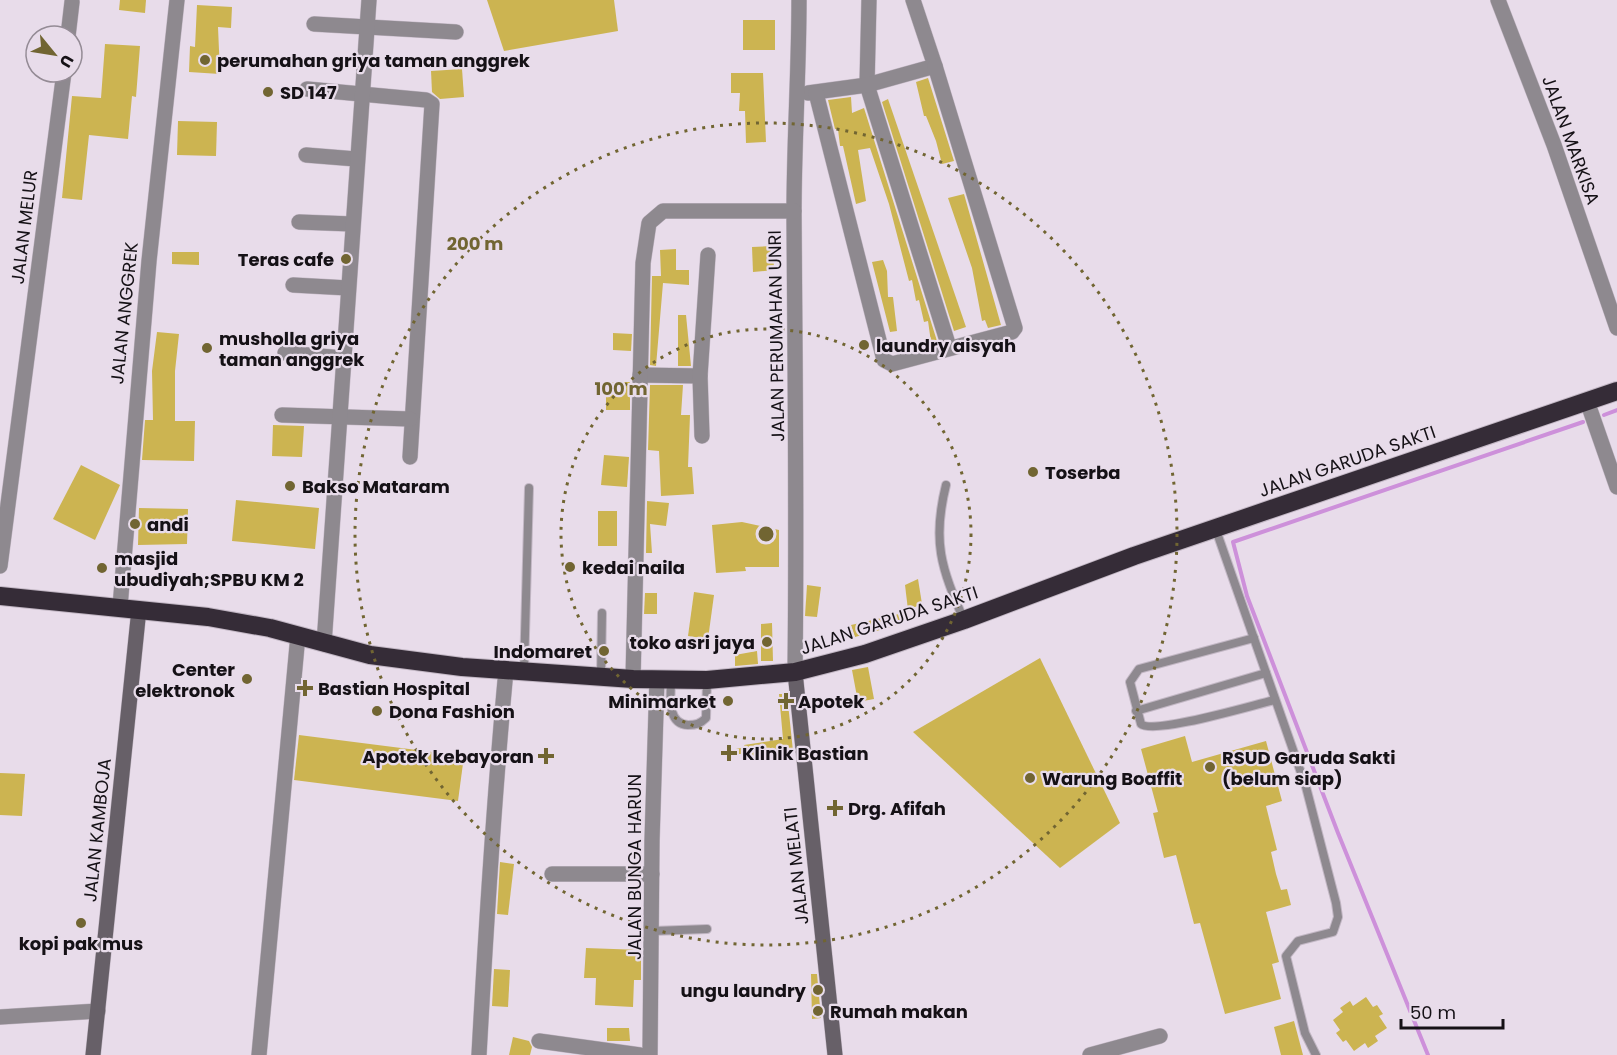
<svg xmlns="http://www.w3.org/2000/svg" width="1617" height="1055" font-family="Poppins,sans-serif">
	<style>
		.lines { fill: none; stroke-linecap: round; stroke-linejoin: round }
		.stream { stroke: #cd90da; stroke-width: 4 }
		.building { fill: #ccb451 }
		.lane-casing { stroke: #c2b7c4; stroke-width: 10 }
		.street-casing { stroke: #c2b7c4; stroke-width: 16 }
		.secondary-casing { stroke: #c2b7c4; stroke-width: 16 }
		.highway-casing { stroke: #c2b7c4; stroke-width: 20 }
		.lane { stroke: #8e898f; stroke-width: 8 }
		.street { stroke: #8e898f; stroke-width: 15 }
		.secondary { stroke: #676068; stroke-width: 15 }
		.highway { stroke: #352c37; stroke-width: 18 }
		.ring { fill: none; stroke: #716532; stroke-width: 3; stroke-dasharray: 3 6 }
		.poi-dot { fill: #716532; stroke: #e8dcea; stroke-width: 2 }
		.labels { text-anchor: middle; dominant-baseline: central; stroke-width: 4.5; stroke-linejoin: round; paint-order: stroke }
		.poi-label { font-size: 18px; font-weight: bold; fill: #151116; stroke: #e8dcea; text-anchor: start }
		.street-label { font-size: 18px; fill: #151116; stroke: #e8dcea }
		.centre { fill: #716532; stroke: #e8dcea; stroke-width: 3 }
		.ring-label { font-size: 18px; text-anchor: middle; font-weight: bold; fill: #716532; stroke: #e8dcea; stroke-width: 4.5; stroke-linejoin: round; paint-order: stroke }
	</style>
	<rect width="100%" height="100%" fill="#e8dcea"/>
	<g class="lines">
		<g class="stream">
			<path d="M1604 415 1617 410"/>
			<path d="M1428 1055 1338 833 1247 596 1233 542 1583 422"/>
		</g>
	</g>
	<g class="building">
		<path d="M120 0H146L145 13 119 10Z"/>
		<path d="M487 0H614L618 31 504 51Z"/>
		<path d="M197 5 232 7 231 28 218 27 220 74 189 72 190 46 195 47Z"/>
		<rect x="743" y="20" width="32" height="30"/>
		<path d="M105 44 140 46 136 97 132 96 128 139 89 135 82 200 62 198 72 96 101 98Z"/>
		<path d="M462 69 464 97 440 99 432 92 431 71Z"/>
		<path d="M731 73H763L766 142 746 143 745 111H739L740 93H731Z"/>
		<path d="M928 78 954 161 942 164 936 141 926 116H924L916 82Z"/>
		<path d="M851 97 852 113 864 108 937 341 931 342 928 321 924 322 919 300 916 301 912 280 909 281 889 204 870 148 858 150 866 201 856 204 843 146H840L838 129H835L828 100Z"/>
		<path d="M888 99 966 327 954 331 882 102Z"/>
		<path d="M178 121 217 122 216 156 177 155Z"/>
		<path d="M964 194 1001 325 988 328 985 320 982 321 972 268 948 198Z"/>
		<path d="M773 246 774 270 753 272 752 247Z"/>
		<path d="M676 249V270H689V285L663 283 656 366 650 365 652 276H661L660 250Z"/>
		<path d="M172 252H199V265L172 264Z"/>
		<path d="M883 260 887 271 888 297H893L897 331 890 332 872 262Z"/>
		<path d="M678 315H686L691 366H678Z"/>
		<path d="M157 332 179 334 175 371V421H195L194 461 142 460 145 420H153L152 371Z"/>
		<path d="M613 333 632 334 631 351 613 350Z"/>
		<rect x="606" y="382" width="24" height="28"/>
		<path d="M650 385H683L681 415H690L688 467H692L694 494 661 496 659 451 648 450Z"/>
		<path d="M273 425 304 426 302 457 272 456Z"/>
		<path d="M604 455 629 457 627 487 601 485Z"/>
		<path d="M81 465 120 485 95 540 53 519Z"/>
		<path d="M236 500 319 508 315 549 232 541Z"/>
		<path d="M647 501 669 503 666 526 650 524 652 553H646Z"/>
		<path d="M139 508 188 509 187 544 138 545Z"/>
		<rect x="598" y="511" width="19" height="35"/>
		<path d="M742 522 779 530V567H745L746 571 716 573 712 525Z"/>
		<path d="M918 579 922 604 908 610 905 585Z"/>
		<path d="M807 585 821 587 817 617 805 616Z"/>
		<path d="M694 592 714 595 708 639 688 636Z"/>
		<path d="M645 593H657V614H644Z"/>
		<path d="M899 614 901 624 855 637 851 625Z"/>
		<path d="M772 623 773 661H761V624Z"/>
		<path d="M757 651 758 664 735 666V655Z"/>
		<path d="M1040 658 1120 823 1060 868 913 732Z"/>
		<path d="M868 667 874 699 858 702 852 670Z"/>
		<path d="M779 694H787L793 751 747 757 746 754H737L736 749 745 747 744 745 783 739Z"/>
		<path d="M299 735 464 756 458 801 294 780Z"/>
		<path d="M1185 736 1192 762 1266 741 1282 801 1266 806 1277 850 1271 852 1276 874 1281 890 1287 889 1291 905 1266 912 1279 962 1272 964 1281 999 1225 1014 1200 923 1194 924 1176 855 1164 858 1153 813 1158 812 1141 749Z"/>
		<path d="M0 773 25 774 22 816 0 815Z"/>
		<path d="M500 862 514 864 508 915 497 914Z"/>
		<path d="M586 948 641 950V980H634L633 1007 595 1005 596 978H584Z"/>
		<path d="M494 969 510 970 508 1007 492 1006Z"/>
		<path d="M811 974H817L821 1018 812 1019Z"/>
		<path d="M1366 997 1373 1007 1377 1005 1383 1014 1379 1016 1387 1028 1375 1036 1378 1041 1368 1048 1365 1043 1354 1051 1346 1040 1343 1042 1336 1033 1340 1030 1333 1020 1343 1012 1340 1008 1350 1001 1353 1006Z"/>
		<path d="M1294 1021 1303 1055H1281L1274 1027Z"/>
		<path d="M607 1028H629L630 1041H607Z"/>
		<path d="M513 1037 529 1041 532 1047 530 1055H509Z"/>
	</g>
	<g class="lines">
		<g class="lane-casing">
			<g id="lane">
				<path d="M946 485C932 541 941 568 964 620"/>
				<path d="M1216 530 1306 787 1336 903 1338 917 1333 932 1298 941 1286 956 1305 1033 1316 1055"/>
				<path d="M1254 638 1139 669 1130 682 1141 724C1154 735 1253 705 1275 700"/>
				<path d="M524 671 529 488"/>
				<path d="M601 676 602 613"/>
				<path d="M671 679C671 695 666 724 688 725 696 725 700 724 706 718L707 680"/>
				<path d="M1136 711 1266 673"/>
				<path d="M653 931 707 929"/>
			</g>
		</g>
		<g class="street-casing">
			<g id="street">
				<path d="M869 0 867 85 949 347"/>
				<path d="M1498 0 1554 145 1617 328"/>
				<path d="M314 24 456 32"/>
				<path d="M68 36 72 2"/>
				<path d="M307 89 426 100 432 104 410 457"/>
				<path d="M808 93 867 85 935 66 913 0"/>
				<path d="M816 93 884 360 892 364 1012 332 1015 328 935 66"/>
				<path d="M306 155 356 159"/>
				<path d="M299 222 352 224"/>
				<path d="M293 285 348 288"/>
				<path d="M285 353 343 358"/>
				<path d="M640 375 700 376"/>
				<path d="M1587 401 1617 487"/>
				<path d="M282 415 410 419"/>
				<path d="M702 436 700 376 708 255"/>
				<path d="M0 566 64 72"/>
				<path d="M120 607 149 261 177 0"/>
				<path d="M324 644 369 0"/>
				<path d="M795 672C797 519 795 366 794 213 794 142 799 71 799 0"/>
				<path d="M633 679 643 263 649 223 663 211H794"/>
				<path d="M552 874H652"/>
				<path d="M0 1017 98 1011"/>
				<path d="M539 1041 640 1055"/>
				<path d="M259 1055 298 635"/>
				<path d="M479 1055C486 927 494 798 506 670"/>
				<path d="M650 1055 652 841 657 679"/>
				<path d="M1090 1055 1160 1036"/>
			</g>
		</g>
		<g class="secondary-casing">
			<g id="secondary">
				<path d="M795 672 835 1055"/>
				<path d="M93 1055 139 609"/>
			</g>
		</g>
		<g class="highway-casing">
			<path id="highway" d="M0 596 208 617 270 628 370 655 462 667 633 679 707 680 795 672 865 654 964 620 1134 556 1617 391"/>
		</g>
		<use href="#lane" class="lane"/>
		<use href="#street" class="street"/>
		<use href="#secondary" class="secondary"/>
		<use href="#highway" class="highway"/>
	</g>
	<g class="ring">
		<circle cx="766" cy="534" r="205"/>
		<circle cx="766" cy="534" r="411"/>
	</g>
	<g class="poi-dot">
		<circle cx="205" cy="60" r="6"/>
		<circle cx="268" cy="92" r="6"/>
		<circle cx="346" cy="259" r="6"/>
		<circle cx="864" cy="345" r="6"/>
		<circle cx="207" cy="348" r="6"/>
		<circle cx="1033" cy="472" r="6"/>
		<circle cx="290" cy="486" r="6"/>
		<circle cx="135" cy="524" r="6"/>
		<circle cx="570" cy="567" r="6"/>
		<circle cx="102" cy="568" r="6"/>
		<circle cx="767" cy="642" r="6"/>
		<circle cx="604" cy="651" r="6"/>
		<circle cx="247" cy="679" r="6"/>
		<path d="M302 679h6v6h6v6h-6v6h-6v-6h-6v-6h6z"/>
		<circle cx="728" cy="701" r="6"/>
		<path d="M783 692h6v6h6v6h-6v6h-6v-6h-6v-6h6z"/>
		<circle cx="377" cy="711" r="6"/>
		<path d="M726 744h6v6h6v6h-6v6h-6v-6h-6v-6h6z"/>
		<path d="M543 747h6v6h6v6h-6v6h-6v-6h-6v-6h6z"/>
		<circle cx="1210" cy="767" r="6"/>
		<circle cx="1030" cy="778" r="6"/>
		<path d="M832 799h6v6h6v6h-6v6h-6v-6h-6v-6h6z"/>
		<circle cx="81" cy="923" r="6"/>
		<circle cx="818" cy="990" r="6"/>
		<circle cx="818" cy="1011" r="6"/>
	</g>
	<g class="labels">
		<g class="poi-label">
			<text x="217" y="60">perumahan griya taman anggrek</text>
			<text x="280" y="92">SD 147</text>
			<text x="334" y="259" text-anchor="end">Teras cafe</text>
			<text x="219" y="338">musholla griya<tspan x="219" dy="21">taman anggrek</tspan></text>
			<text x="876" y="345">laundry aisyah</text>
			<text x="1045" y="472">Toserba</text>
			<text x="302" y="486">Bakso Mataram</text>
			<text x="147" y="524">andi</text>
			<text x="114" y="558">masjid<tspan x="114" dy="21">ubudiyah;SPBU KM 2</tspan></text>
			<text x="582" y="567">kedai naila</text>
			<text x="755" y="642" text-anchor="end">toko asri jaya</text>
			<text x="592" y="651" text-anchor="end">Indomaret</text>
			<text x="235" y="669" text-anchor="end">Center<tspan x="235" dy="21">elektronok</tspan></text>
			<text x="318" y="688">Bastian Hospital</text>
			<text x="716" y="701" text-anchor="end">Minimarket</text>
			<text x="798" y="701">Apotek</text>
			<text x="389" y="711">Dona Fashion</text>
			<text x="742" y="753">Klinik Bastian</text>
			<text x="534" y="756" text-anchor="end">Apotek kebayoran</text>
			<text x="1222" y="757">RSUD Garuda Sakti<tspan x="1222" dy="21">(belum siap)</tspan></text>
			<text x="1042" y="778">Warung Boaffit</text>
			<text x="848" y="808">Drg. Afifah</text>
			<text x="81" y="943" text-anchor="middle">kopi pak mus</text>
			<text x="806" y="990" text-anchor="end">ungu laundry</text>
			<text x="830" y="1011">Rumah makan</text>
		</g>
		<g class="street-label">
			<text transform="translate(1571 140) rotate(70)">JALAN MARKISA</text>
			<text transform="translate(24 227) rotate(-83)">JALAN MELUR</text>
			<text transform="translate(124 313) rotate(-84)">JALAN ANGGREK</text>
			<text transform="translate(776 336) rotate(-91)">JALAN PERUMAHAN UNRI</text>
			<text transform="translate(1347 461) rotate(-19)">JALAN GARUDA SAKTI</text>
			<text transform="translate(889 620) rotate(-18)">JALAN GARUDA SAKTI</text>
			<text transform="translate(97 830) rotate(-84)">JALAN KAMBOJA</text>
			<text transform="translate(796 866) rotate(-96)">JALAN MELATI</text>
			<text transform="translate(634 867) rotate(-90)">JALAN BUNGA HARUN</text>
		</g>
	</g>
	<circle cx="766" cy="534" r="9" class="centre"/>
	<g class="ring-label">
		<text x="475" y="250">200 m</text>
		<text x="621" y="395">100 m</text>
	</g>
	<g transform="translate(54 54) rotate(120)"><circle r="28" fill="#e8dcea" stroke="#948b95" stroke-width="1.5"/>
	<path d="M0-4.5L10 22L0 15L-10 22Z" fill="#716532"/>
	<text y="-9" font-size="16" font-weight="bold" text-anchor="middle" fill="#151116">U</text>
	</g>
	<path d="M1401 1019v9h102v-9" fill="none" stroke="#151116" stroke-width="3"/>
	<text x="1410" y="1019" font-size="18" fill="#151116" stroke="#e8dcea" stroke-width="4.5" paint-order="stroke">50 m</text>
</svg>
